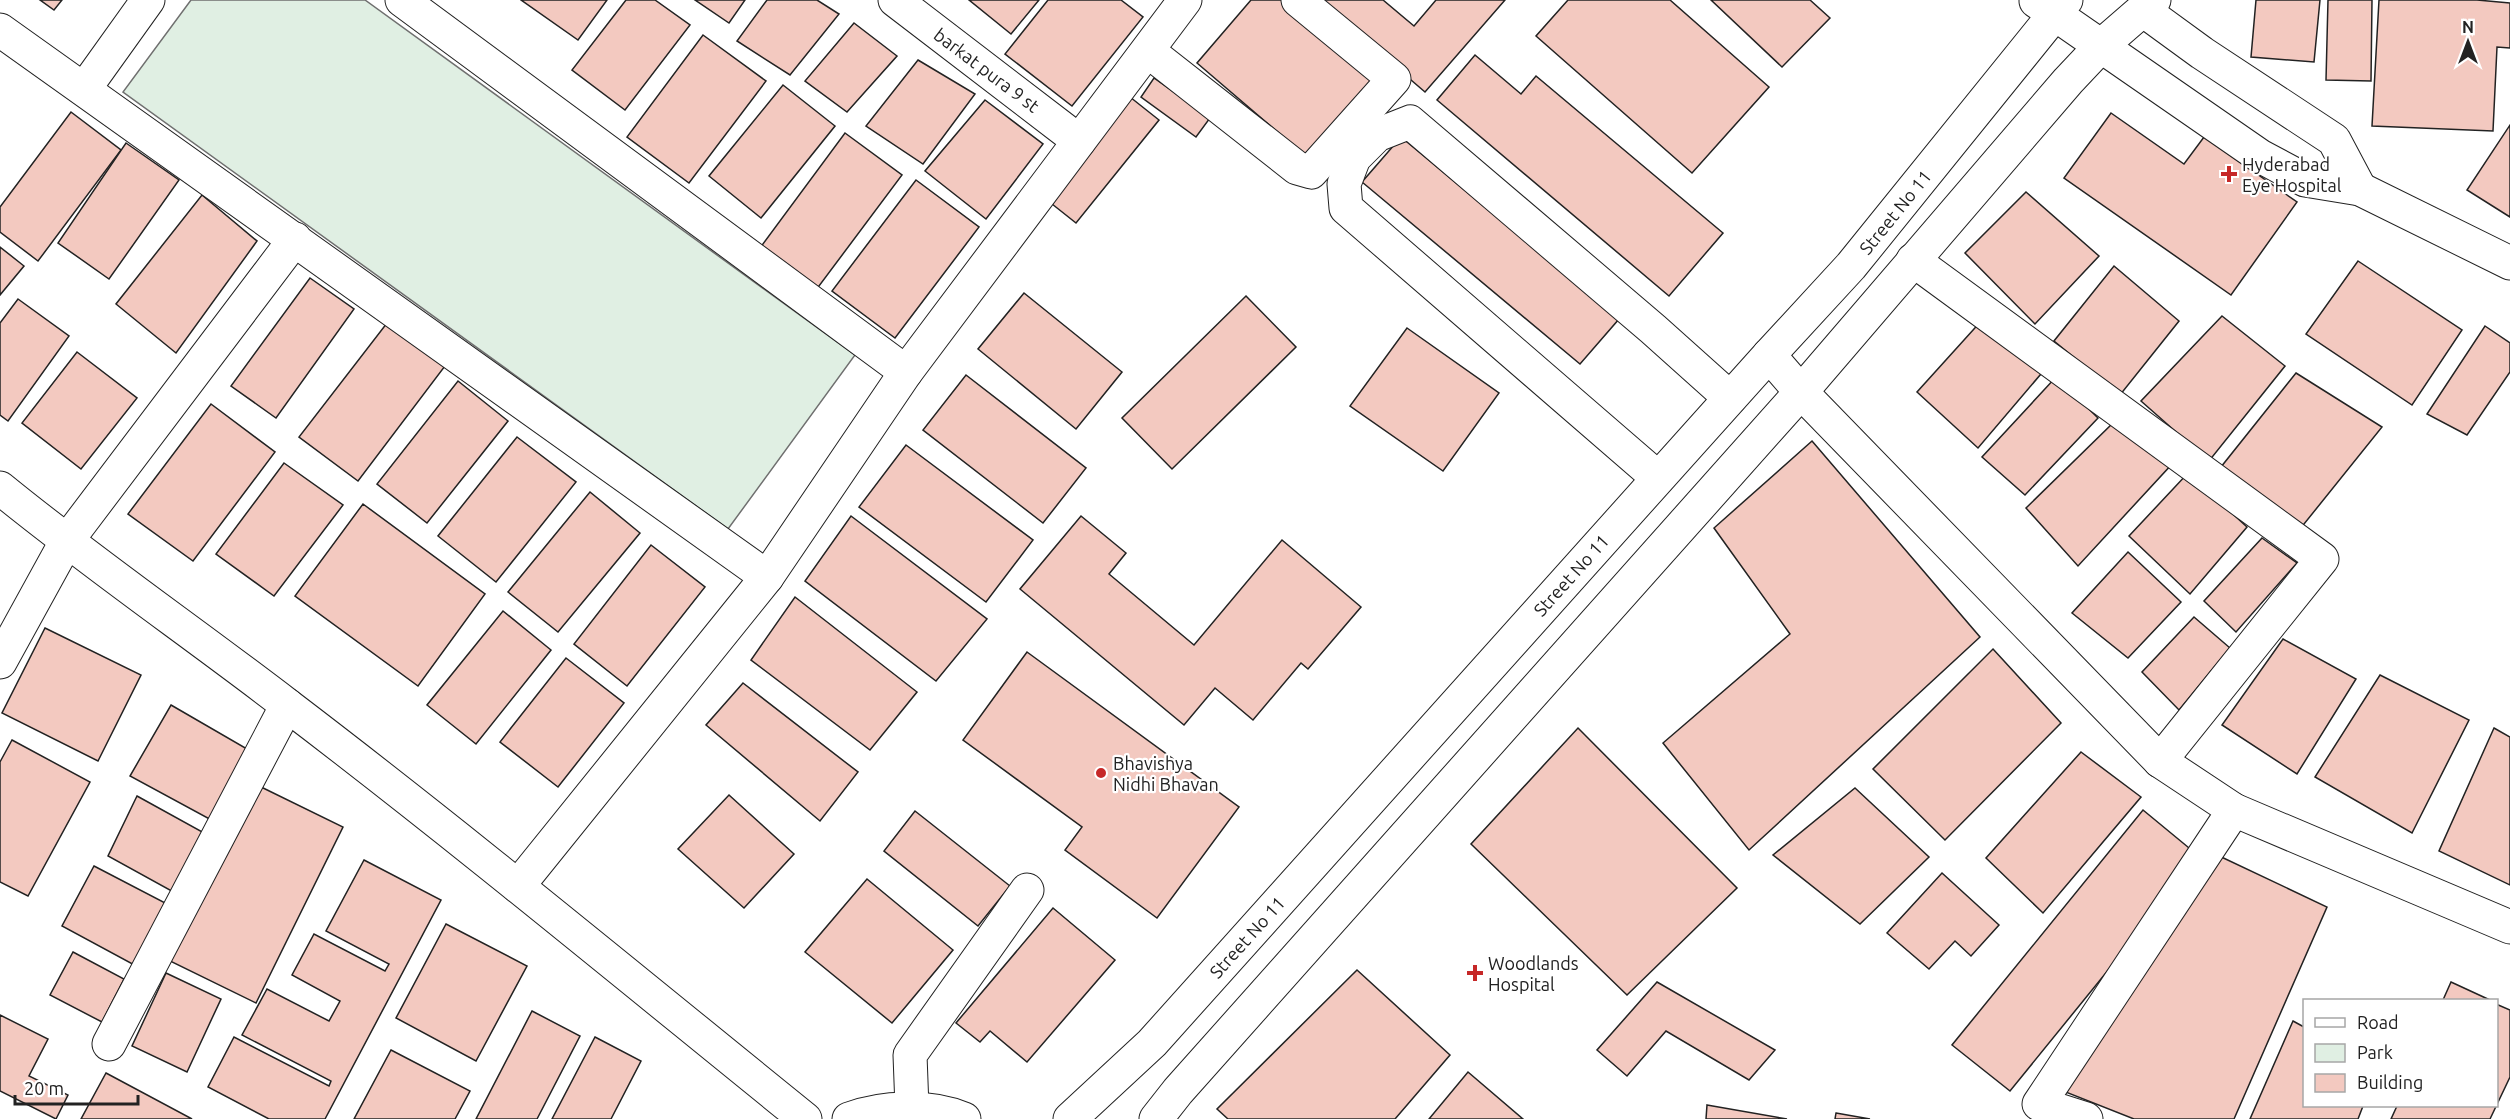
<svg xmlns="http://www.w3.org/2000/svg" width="2510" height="1119" font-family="Ubuntu,sans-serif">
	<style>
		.green { fill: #e0efe3; stroke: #6f6f6f; stroke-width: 1.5 }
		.building { fill: #f3c9c0; stroke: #222; stroke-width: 1.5 }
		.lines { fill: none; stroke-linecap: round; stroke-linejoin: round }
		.minor-casing { stroke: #222; stroke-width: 35 }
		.major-casing { stroke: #222; stroke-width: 35 }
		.minor { stroke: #fff; stroke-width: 33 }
		.major { stroke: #fff; stroke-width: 33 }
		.poi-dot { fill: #c62828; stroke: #fff; stroke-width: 2 }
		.labels { text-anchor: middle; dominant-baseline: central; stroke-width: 4.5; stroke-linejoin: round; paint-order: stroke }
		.street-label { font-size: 18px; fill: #222; stroke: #fff }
		.poi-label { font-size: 18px; fill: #222; stroke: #fff; text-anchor: start }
	</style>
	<rect width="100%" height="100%" fill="#fff"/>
	<path class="green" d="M191 0H365L855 355 728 529 123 92Z"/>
	<g class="building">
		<path d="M40 0H62L54 10Z"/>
		<path d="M521 0H607L578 40Z"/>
		<path d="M626 0H655L690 25 625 110 572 70Z"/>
		<path d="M695 0H745L729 23Z"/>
		<path d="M767 0H817L839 14 790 75 737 41Z"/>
		<path d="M969 0H1039L1011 34Z"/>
		<path d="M1048 0H1121L1143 17 1072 106 1005 54Z"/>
		<path d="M1251 0H1284L1376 79 1308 158 1197 63Z"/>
		<path d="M1318 0H1383L1414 26 1436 0H1505L1425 92Z"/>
		<path d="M1568 0H1670L1769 87 1692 173 1536 36Z"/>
		<path d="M1711 0H1810L1830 18 1782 67Z"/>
		<path d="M2256 0H2320L2314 62 2251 57Z"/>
		<path d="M2328 0H2372L2371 81 2326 80Z"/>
		<path d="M2379 0H2477L2510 3V48L2497 47 2493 131 2372 126Z"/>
		<path d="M854 23 897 56 847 112 805 81Z"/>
		<path d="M703 35 766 81 689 183 627 137Z"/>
		<path d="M1475 55 1521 94 1536 76 1723 233 1669 296 1437 100Z"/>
		<path d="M918 60 975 94 923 164 866 126Z"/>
		<path d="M1154 78 1210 118 1196 137 1141 97Z"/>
		<path d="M783 85 835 126 761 218 709 176Z"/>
		<path d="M1130 97 1159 120 1076 223 1047 200Z"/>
		<path d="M985 100 1043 144 986 219 925 171Z"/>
		<path d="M71 112 121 150 38 261 0 232V207Z"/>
		<path d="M2111 113 2184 164 2204 137 2297 202 2231 295 2064 178Z"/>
		<path d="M2510 125V217L2467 190Z"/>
		<path d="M845 133 902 175 816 290 760 248Z"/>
		<path d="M1401 137 1619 319 1580 364 1362 182Z"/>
		<path d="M126 143 179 180 109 279 58 243Z"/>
		<path d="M916 180 979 227 895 338 832 291Z"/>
		<path d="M2026 192 2099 256 2035 324 1965 253Z"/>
		<path d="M202 195 257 241 176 353 116 304Z"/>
		<path d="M0 247 24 266 0 295Z"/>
		<path d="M2358 261 2462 330 2412 405 2306 334Z"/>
		<path d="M2114 266 2179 321 2120 395 2054 341Z"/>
		<path d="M310 278 354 309 276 418 231 386Z"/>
		<path d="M1024 293 1122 372 1076 429 978 349Z"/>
		<path d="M1246 296 1296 347 1172 469 1122 418Z"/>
		<path d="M18 299 69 336 8 421 0 415V323Z"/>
		<path d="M2222 316 2285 366 2209 461 2141 401Z"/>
		<path d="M1983 319 2046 368 1978 448 1917 392Z"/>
		<path d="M387 323 445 366 358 481 299 437Z"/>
		<path d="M2485 326 2510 343V372L2467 435 2427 414Z"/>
		<path d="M1407 328 1499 393 1443 471 1350 406Z"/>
		<path d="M77 352 137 398 81 469 22 423Z"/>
		<path d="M2296 373 2382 427 2300 529 2221 467Z"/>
		<path d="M966 375 1086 468 1043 523 923 430Z"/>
		<path d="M2056 377 2098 418 2025 495 1982 457Z"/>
		<path d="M458 381 508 421 427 523 377 484Z"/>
		<path d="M211 404 275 452 193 561 128 514Z"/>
		<path d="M2113 423 2172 464 2078 566 2026 508Z"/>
		<path d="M517 437 576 482 496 582 438 536Z"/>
		<path d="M1812 441 1980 637 1749 850 1663 743 1790 634 1714 528Z"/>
		<path d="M906 445 1033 540 986 602 859 507Z"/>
		<path d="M284 463 343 505 274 596 216 554Z"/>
		<path d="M2188 473 2247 527 2190 594 2129 536Z"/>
		<path d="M590 492 640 533 558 632 508 592Z"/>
		<path d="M363 504 485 594 418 686 295 596Z"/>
		<path d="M851 516 987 619 936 681 805 581Z"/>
		<path d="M1081 516 1126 553 1109 574 1194 645 1282 540 1361 607 1308 669 1301 663 1253 720 1215 688 1184 725 1020 589Z"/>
		<path d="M2262 538 2297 563 2236 632 2204 601Z"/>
		<path d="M651 545 705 587 627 686 574 644Z"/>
		<path d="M2128 552 2181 602 2128 658 2072 613Z"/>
		<path d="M795 597 917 692 870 750 751 660Z"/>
		<path d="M503 611 551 650 476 744 427 705Z"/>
		<path d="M2194 617 2230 648 2179 710 2142 672Z"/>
		<path d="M45 628 141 675 98 761 2 713Z"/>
		<path d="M2283 639 2356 679 2297 774 2222 725Z"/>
		<path d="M1993 649 2061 723 1945 840 1873 769Z"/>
		<path d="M1027 652 1239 807 1157 918 1065 850 1082 827 963 740Z"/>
		<path d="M566 658 624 703 558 787 500 742Z"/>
		<path d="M2380 675 2469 720 2412 833 2315 777Z"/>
		<path d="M743 683 858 772 820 821 706 725Z"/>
		<path d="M171 705 254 753 215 822 130 776Z"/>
		<path d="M1578 728 1737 888 1627 995 1471 844Z"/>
		<path d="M2494 728 2510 737V885L2439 851Z"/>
		<path d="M12 740 90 782 28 896 0 882V762Z"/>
		<path d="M2081 752 2141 797 2043 913 1986 858Z"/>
		<path d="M257 785 343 827 256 1003 170 961Z"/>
		<path d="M1855 788 1929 857 1860 924 1773 855Z"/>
		<path d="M729 795 794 854 744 908 678 849Z"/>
		<path d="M137 796 206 834 177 894 108 856Z"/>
		<path d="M2143 810 2200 857 2010 1091 1952 1045Z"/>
		<path d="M915 811 1010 886 978 926 884 851Z"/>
		<path d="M2215 854 2327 907 2234 1119H2134L2063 1091Z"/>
		<path d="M364 860 441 900 325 1119H269L208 1087 234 1037 329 1086 331 1081 242 1035 267 989 329 1021 340 1001 292 975 314 934 385 971 389 964 326 931Z"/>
		<path d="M94 866 171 906 138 967 62 926Z"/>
		<path d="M1942 873 1999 925 1971 956 1955 941 1929 969 1887 933Z"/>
		<path d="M867 879 953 950 892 1023 805 952Z"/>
		<path d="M1053 908 1115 960 1027 1062 990 1031 980 1042 956 1023Z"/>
		<path d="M446 924 527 966 476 1061 396 1018Z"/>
		<path d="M73 952 124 979 102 1022 50 995Z"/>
		<path d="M1357 970 1450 1055 1395 1119H1228L1217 1109Z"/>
		<path d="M166 973 221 999 187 1072 132 1046Z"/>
		<path d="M1657 982 1775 1050 1749 1080 1666 1031 1627 1076 1597 1050Z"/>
		<path d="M2451 982 2490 1000H2443Z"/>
		<path d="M2496 1004 2510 1010V1077L2490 1119H2391L2397 1106H2496Z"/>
		<path d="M532 1011 580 1036 537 1119H476Z"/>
		<path d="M0 1015 48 1039 29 1076 68 1095 56 1119 0 1091Z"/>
		<path d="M2293 1021 2304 1027V1106H2363L2358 1119H2250Z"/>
		<path d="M595 1037 641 1061 611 1119H552Z"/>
		<path d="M391 1050 470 1091 455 1119H354Z"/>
		<path d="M1468 1072 1523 1119H1429Z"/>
		<path d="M106 1073 192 1119H81Z"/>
		<path d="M1707 1105 1787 1119H1706Z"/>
		<path d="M1836 1113 1870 1119H1835Z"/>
	</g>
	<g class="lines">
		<g class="minor-casing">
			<g id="minor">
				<path d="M402 0 906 372"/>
				<path d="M895 0 1079 141"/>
				<path d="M2143 10 2202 53 2334 140 2360 189"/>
				<path d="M0 30 767 577"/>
				<path d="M2101 46 2260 156 2305 180 2360 189 2510 263"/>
				<path d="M1148 51 1297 168 1311 172 1394 79 1298 0"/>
				<path d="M85 88 148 0"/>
				<path d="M1913 260 2322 559 2160 761"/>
				<path d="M1769 355 1801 392 2160 761 2234 810 2510 927"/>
				<path d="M1658 478 1346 208 1344 184 1354 158 1377 135 1410 122 1653 329 1730 398"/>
				<path d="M0 488C93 564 192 632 287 705 463 839 633 980 805 1119"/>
				<path d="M0 662 66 542 295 239"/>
				<path d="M518 886 767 577 906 372 1185 0"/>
				<path d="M109 1044 287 705"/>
				<path d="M912 1108 910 1055 1027 890"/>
				<path d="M2086 1119 2039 1104 2234 810"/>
			</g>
		</g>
		<g class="major-casing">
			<g id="major">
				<path d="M2036 1 2101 46"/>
				<path d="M849 1119C883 1106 929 1105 964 1119"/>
				<path d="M1070 1119 1152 1043 1769 355 1851 266 2066 0"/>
				<path d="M1156 1119 1178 1091 1801 392 2068 81 2101 46 2154 0"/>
			</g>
		</g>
		<use href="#minor" class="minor"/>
		<use href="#major" class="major"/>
	</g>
	<g class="poi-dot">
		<path d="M2226 165h6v6h6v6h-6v6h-6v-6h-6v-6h6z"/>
		<circle cx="1101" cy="773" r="6"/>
		<path d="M1472 964h6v6h6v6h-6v6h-6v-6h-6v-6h6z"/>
	</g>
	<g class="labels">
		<g class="street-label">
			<text transform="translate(987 70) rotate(37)">barkat pura 9 st</text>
			<text transform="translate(1895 212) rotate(-51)">Street No 11</text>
			<text transform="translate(1571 575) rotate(-48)">Street No 11</text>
			<text transform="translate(1247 937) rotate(-48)">Street No 11</text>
		</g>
		<g class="poi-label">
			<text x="2242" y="164">Hyderabad<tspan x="2242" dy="21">Eye Hospital</tspan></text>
			<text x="1113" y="763">Bhavishya<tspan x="1113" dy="21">Nidhi Bhavan</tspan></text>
			<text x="1488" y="963">Woodlands<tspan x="1488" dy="21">Hospital</tspan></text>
		</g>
	</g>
	<rect x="2303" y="999" width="195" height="108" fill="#ffffff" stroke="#a7a7a7" stroke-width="1.5"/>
	<rect x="2315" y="1018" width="30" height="9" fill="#ffffff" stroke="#a7a7a7" stroke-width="1.5"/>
	<text x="2357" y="1029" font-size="18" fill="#222222">Road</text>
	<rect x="2315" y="1044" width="30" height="18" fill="#e0efe3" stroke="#a7a7a7" stroke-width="1.5"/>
	<text x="2357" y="1059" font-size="18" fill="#222222">Park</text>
	<rect x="2315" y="1074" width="30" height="18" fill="#f3c9c0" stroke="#a7a7a7" stroke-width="1.5"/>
	<text x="2357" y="1089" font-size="18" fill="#222222">Building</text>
	<g transform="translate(2468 42)" stroke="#ffffff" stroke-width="4.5" paint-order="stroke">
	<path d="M0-4.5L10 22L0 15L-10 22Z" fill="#222222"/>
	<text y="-9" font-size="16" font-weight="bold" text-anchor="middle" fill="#222222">N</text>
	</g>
	<path d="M15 1095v9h123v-9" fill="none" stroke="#222222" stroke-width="3"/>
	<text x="24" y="1095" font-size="18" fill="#222222" stroke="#ffffff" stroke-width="4.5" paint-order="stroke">20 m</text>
</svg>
